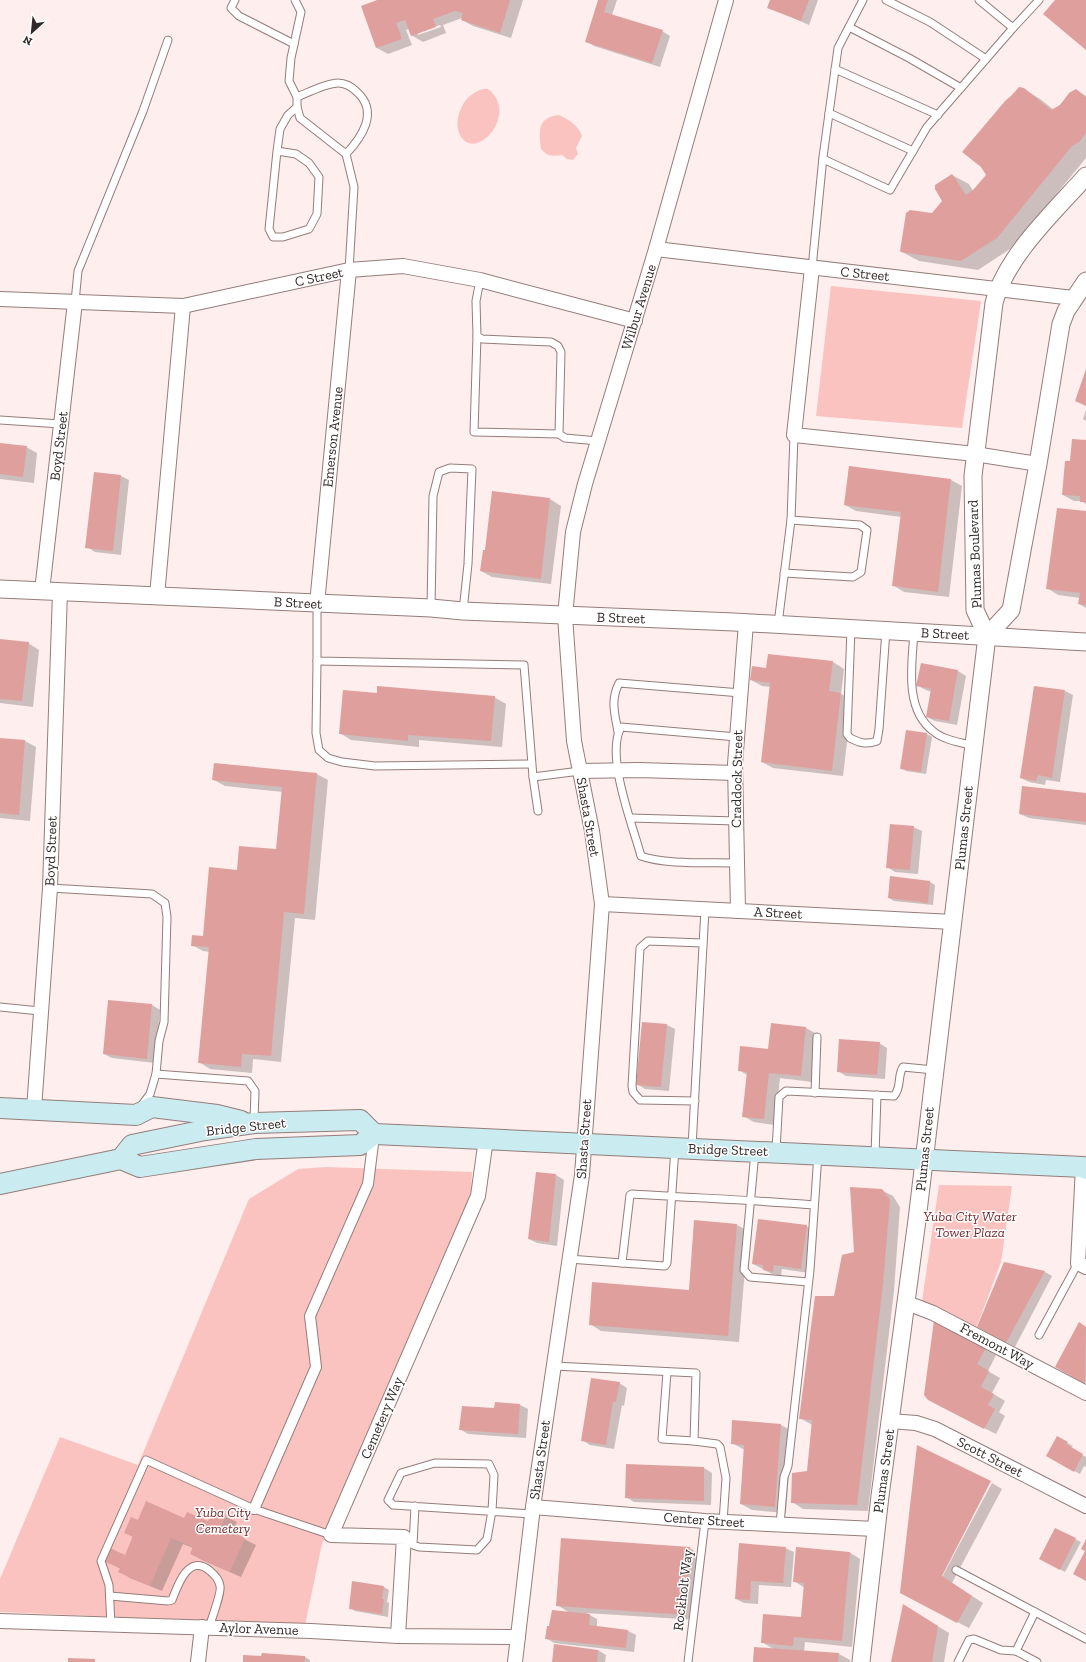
<svg xmlns="http://www.w3.org/2000/svg" width="1086" height="1662" font-family="'Zilla Slab',serif">
	<style>
		.green { fill: #fbc3bf }
		.shadow { fill: #0003; fill-rule: evenodd }
		.building { fill: #dfa09d }
		.lines { fill: none; stroke-linecap: round; stroke-linejoin: round }
		.service-casing { stroke: #947d7b; stroke-width: 9 }
		.pedestrian-casing { stroke: #947d7b; stroke-width: 12 }
		.minor-casing { stroke: #947d7b; stroke-width: 16 }
		.tertiary-casing { stroke: #947d7b; stroke-width: 19 }
		.secondary-casing { stroke: #947d7b; stroke-width: 22 }
		.service { stroke: #fff; stroke-width: 7 }
		.pedestrian { stroke: #fff; stroke-width: 10 }
		.minor { stroke: #fff; stroke-width: 14 }
		.tertiary { stroke: #fff; stroke-width: 17 }
		.secondary { stroke: #caebef; stroke-width: 20 }
		.labels { text-anchor: middle; dominant-baseline: central; stroke-width: 3; stroke-linejoin: round; paint-order: stroke }
		.street-label { font-size: 14px; fill: #312827; stroke: #fff }
		.park-label { font-size: 14px; font-style: italic; fill: #742a2b; stroke: #fff }
	</style>
	<rect width="100%" height="100%" fill="#feeeed"/>
	<g class="green">
		<path d="M483 89H488C520 113 476 164 460 135 456 127 457 119 460 111 464 100 472 92 483 89Z"/>
		<path d="M558 115C567 118 579 126 582 136L576 148 578 154 573 160 567 159 562 155C552 156 548 157 541 149 539 132 537 118 558 115Z"/>
		<path d="M831 286 981 301 962 428 816 416Z"/>
		<path d="M326 1167 472 1172 471 1194 322 1544 305 1625 0 1612V1579L60 1437 138 1465 249 1199 298 1169Z"/>
		<path d="M939 1185 1012 1186 1001 1262 974 1334 921 1308Z"/>
	</g>
	<g class="shadow">
		<path d="M380 0H523L511 38 473 26 462 20V18L443 25 446 33 423 42 411 35 409 29 406 30 412 45 388 54 377 48 362 6ZM440 25 441 27 418 35V33Z"/>
		<path d="M599 0H617L612 15 662 31 670 36 660 67 594 46 586 41Z"/>
		<path d="M771 0H818L809 25 768 7Z"/>
		<path d="M1024 89 1040 99 1054 110 1060 105 1076 90 1086 96V158L1013 247 978 270 919 261 902 252 943 201 952 175 969 184 973 191 987 175Z"/>
		<path d="M1086 410V421L1083 419Z"/>
		<path d="M1086 441V504L1081 501H1074L1063 495 1071 462Z"/>
		<path d="M0 444 26 447 37 453 34 483 0 479Z"/>
		<path d="M849 467 951 480 962 486 949 597 904 592 893 585 901 517 856 511 845 505Z"/>
		<path d="M95 473 121 476 129 480 121 555 95 552 87 547Z"/>
		<path d="M550 499 561 506 551 584 492 577 481 571 486 551Z"/>
		<path d="M1086 512V608L1079 604 1080 598 1058 595 1047 588Z"/>
		<path d="M0 640 28 643 39 650 33 707 0 703Z"/>
		<path d="M833 662 844 669 841 694 852 700 843 776 773 768 762 762 771 687 762 686 751 680Z"/>
		<path d="M958 671 966 676 957 725 935 721 927 717 932 692 926 690 918 686Z"/>
		<path d="M1065 691 1073 695 1060 782 1046 780 1045 785 1029 782 1021 778Z"/>
		<path d="M378 694 494 697 506 704 502 747 419 740V747L351 740 340 733Z"/>
		<path d="M927 734 932 737 926 774 906 771 901 768Z"/>
		<path d="M0 739 25 741 36 747 30 821 0 818Z"/>
		<path d="M317 774 328 780 315 920 295 918 281 1062 253 1059 252 1073 210 1069 199 1062 210 952 203 951 192 945 204 937 238 871 277 850 283 792 225 786 214 780Z"/>
		<path d="M1086 794V825L1029 818 1020 814Z"/>
		<path d="M913 827 922 831 918 874 895 872 887 867Z"/>
		<path d="M891 878 930 882 935 885 933 905 894 901 889 898Z"/>
		<path d="M152 1005 160 1010 155 1063 112 1058 104 1054Z"/>
		<path d="M667 1025 675 1029 669 1091 645 1089 637 1084Z"/>
		<path d="M806 1028 817 1034 812 1082 780 1078 775 1125 754 1122 743 1116 747 1075 739 1070Z"/>
		<path d="M879 1043 887 1048 885 1079 846 1076 838 1071Z"/>
		<path d="M556 1175 564 1180 557 1246 537 1243 529 1239Z"/>
		<path d="M881 1190 893 1196 900 1207 894 1291 868 1511 803 1509 792 1502 808 1472 812 1425 800 1418 835 1297Z"/>
		<path d="M737 1225 748 1231 739 1342 601 1331 590 1324 690 1291Z"/>
		<path d="M806 1226 815 1231 809 1273 782 1269 781 1276 772 1274 753 1264Z"/>
		<path d="M1004 1263 1045 1272 1052 1276 1015 1347 978 1326Z"/>
		<path d="M1080 1323 1086 1327V1383L1056 1367Z"/>
		<path d="M985 1349 996 1355 988 1371 1000 1378 992 1393 1005 1401 999 1412 1005 1416 996 1434 940 1406Z"/>
		<path d="M619 1383 627 1388 624 1406 622 1405 614 1449 590 1445 582 1440Z"/>
		<path d="M520 1405 528 1409 526 1438 468 1434 460 1429Z"/>
		<path d="M781 1425 792 1431 786 1513 752 1510 741 1504 745 1450 732 1443Z"/>
		<path d="M1058 1438 1073 1446 1070 1448 1086 1457V1467L1084 1466 1080 1474 1047 1456Z"/>
		<path d="M627 1465 704 1468 712 1473 711 1505 634 1502 626 1497Z"/>
		<path d="M992 1483 1002 1489 952 1583 983 1603 969 1628 912 1599 939 1580 940 1581Z"/>
		<path d="M214 1511 237 1522 232 1533 256 1545 241 1577 202 1560 191 1554 193 1548 183 1544 162 1591 130 1578 119 1571 121 1569 106 1561 125 1556 139 1521 184 1519 208 1522Z"/>
		<path d="M1075 1539 1081 1542 1065 1572 1046 1562Z"/>
		<path d="M740 1544 785 1548 794 1552 791 1587 759 1585 758 1604 744 1603 736 1599Z"/>
		<path d="M690 1548 701 1555 697 1620 586 1613 597 1619V1627L628 1631 636 1635 634 1652 554 1643 546 1638 550 1627 570 1613 557 1605Z"/>
		<path d="M849 1552 860 1559 852 1647 805 1642 804 1652 839 1654 850 1660V1662H754L775 1650 762 1642 802 1618 805 1588 794 1581Z"/>
		<path d="M384 1587 389 1590 387 1602 389 1603 388 1617 355 1611 350 1608Z"/>
		<path d="M914 1612 949 1633 944 1662H892Z"/>
		<path d="M598 1650 606 1655 605 1662H553Z"/>
		<path d="M305 1657 310 1660V1662H244Z"/>
	</g>
	<g class="building">
		<path d="M377 0H510L500 33 461 20 463 13 455 11 433 19 436 27 411 36 405 20 396 23 402 39 376 48 361 6Z"/>
		<path d="M598 0H608L604 12 663 30 652 63 585 42Z"/>
		<path d="M770 0H809L801 21 767 8Z"/>
		<path d="M1055 0H1086V50L1043 14Z"/>
		<path d="M1019 87 1024 88 1051 110 1060 105 1069 93 1076 89 1086 97V133L1079 142 1072 146 997 238 961 261 901 252 900 251 906 213 910 210 932 213 942 201 935 189V185L952 174 966 195 974 189 986 175 981 167 962 152 1005 101 1011 96Z"/>
		<path d="M1086 369V406L1075 401Z"/>
		<path d="M1072 439 1086 440V502H1080V496L1062 495 1065 461H1070Z"/>
		<path d="M0 443 27 446 23 477 0 474Z"/>
		<path d="M849 466 951 479 938 592 892 586 901 512 844 505Z"/>
		<path d="M94 472 121 475 113 551 85 548Z"/>
		<path d="M492 491 550 498 541 579 480 571 483 550H485Z"/>
		<path d="M1057 508 1086 511V605L1078 604 1080 593 1046 589Z"/>
		<path d="M0 639 29 642 22 701 0 699Z"/>
		<path d="M768 654 833 661 829 691 841 693 832 771 761 762 770 683 750 680 752 666 766 668Z"/>
		<path d="M921 663 958 670 949 721 926 717 931 689 916 686Z"/>
		<path d="M377 686 495 696 491 741 408 735V741L339 734 343 690 377 693Z"/>
		<path d="M1034 686 1065 690 1052 778 1038 775 1036 781 1020 778Z"/>
		<path d="M906 730 927 733 921 772 900 769Z"/>
		<path d="M0 738 25 740 19 815 0 813Z"/>
		<path d="M214 763 317 773 304 914 284 912 271 1056 242 1054 241 1067 198 1063 209 947 191 946 192 935 203 936 209 867 237 870 239 846 276 849 282 787 212 780Z"/>
		<path d="M1022 786 1086 793V822L1019 814Z"/>
		<path d="M890 824 914 826 910 870 886 868Z"/>
		<path d="M890 876 930 881 928 903 888 898Z"/>
		<path d="M108 1000 152 1004 147 1059 103 1054Z"/>
		<path d="M642 1022 667 1024 661 1087 636 1085Z"/>
		<path d="M771 1023 806 1027 801 1076 769 1073 764 1119 742 1117 747 1072 738 1071 740 1046 768 1049Z"/>
		<path d="M839 1039 880 1042 877 1075 837 1072Z"/>
		<path d="M536 1172 556 1174 549 1242 528 1239Z"/>
		<path d="M850 1187 882 1189 890 1200 883 1284 857 1505 791 1503 792 1473 807 1471 812 1420 799 1419 815 1296H834L842 1255 854 1252Z"/>
		<path d="M758 1219 807 1225 801 1269 774 1265 773 1272 763 1270V1265L752 1264Z"/>
		<path d="M694 1220 737 1224 728 1336 589 1325 592 1282 689 1290Z"/>
		<path d="M1004 1262 1045 1271 1006 1343 977 1327Z"/>
		<path d="M934 1320 986 1348 977 1364 989 1371 981 1387 994 1394 988 1405 995 1409 984 1429 928 1400 924 1395Z"/>
		<path d="M1079 1322 1086 1327 1085 1384 1055 1367Z"/>
		<path d="M591 1378 620 1382 616 1402 613 1401 606 1445 581 1441Z"/>
		<path d="M495 1402 520 1404 518 1434 459 1430 462 1406 494 1408Z"/>
		<path d="M732 1420 781 1424 775 1507 740 1504 744 1445 731 1444Z"/>
		<path d="M1057 1436 1068 1442 1066 1444 1083 1454 1074 1472 1046 1456Z"/>
		<path d="M917 1445 991 1481 942 1576 972 1596 957 1623 900 1593Z"/>
		<path d="M626 1464 704 1467V1501L625 1498Z"/>
		<path d="M146 1501 184 1518 187 1512 208 1521 213 1509 226 1515 221 1527 245 1538 230 1572 190 1554 193 1547 171 1538 150 1586 118 1572 120 1568 105 1562 110 1548 125 1555 133 1537 124 1533 131 1517 138 1520Z"/>
		<path d="M1055 1528 1076 1538 1060 1570 1039 1559Z"/>
		<path d="M561 1538 690 1547 686 1615 556 1606Z"/>
		<path d="M1086 1539V1581L1073 1574 1085 1551 1081 1549Z"/>
		<path d="M739 1543 786 1547 783 1583 751 1581 750 1600 735 1599Z"/>
		<path d="M796 1547 850 1552 842 1641 794 1637 793 1646 761 1643 763 1614 801 1617 804 1583 793 1582Z"/>
		<path d="M352 1581 384 1586 382 1599H384L382 1614 349 1609Z"/>
		<path d="M903 1604 938 1626 932 1662H891Z"/>
		<path d="M552 1610 590 1614 589 1625 628 1630 626 1648 545 1639 547 1626H549Z"/>
		<path d="M554 1644 598 1650 597 1662H552Z"/>
		<path d="M754 1647 839 1653 838 1662H753Z"/>
		<path d="M262 1653 305 1656V1662H243V1655L261 1656Z"/>
		<path d="M68 1658 95 1659V1662H68Z"/>
	</g>
	<g class="lines">
		<g class="service-casing">
			<g id="service">
				<path d="M235 0 231 8 239 16 294 44"/>
				<path d="M295 0 301 12 291 58 289 81 297 97V107L300 118 346 154 354 187 349 270"/>
				<path d="M886 0 930 22 986 59"/>
				<path d="M979 0 1013 28 1039 0"/>
				<path d="M849 27 909 58 961 88"/>
				<path d="M835 69 938 115"/>
				<path d="M297 97C307 93 327 83 338 83 346 83 352 87 357 92 379 112 362 137 346 154"/>
				<path d="M829 113 913 151"/>
				<path d="M277 151 296 154 309 163 319 177 317 214 309 229 283 237H273L269 229 277 151 280 129 288 115 297 107"/>
				<path d="M823 159 890 190 927 127 1013 28"/>
				<path d="M812 268 823 157 838 48 863 0"/>
				<path d="M480 280 476 301 477 336 482 339 551 342 558 346 561 352 559 434 565 438 598 441"/>
				<path d="M75 302 78 271 143 111 168 40"/>
				<path d="M477 336 474 432 559 434"/>
				<path d="M0 420 61 424"/>
				<path d="M784 573 853 577 861 572 867 530 860 525 791 520"/>
				<path d="M317 604V661L524 665 533 777 580 771"/>
				<path d="M431 608 433 496 439 472 450 468 472 469 468 564 463 611"/>
				<path d="M778 624 791 520 794 435"/>
				<path d="M851 629 847 734 850 738C860 743 866 745 877 741L879 729 886 630"/>
				<path d="M914 632C912 664 904 709 933 731 943 740 960 742 973 746"/>
				<path d="M317 661 316 733 319 750 328 758 342 762 375 766 531 764"/>
				<path d="M618 732C615 714 610 701 619 683L741 693"/>
				<path d="M737 737 621 727C605 756 633 826 641 856 665 865 711 862 737 863"/>
				<path d="M533 777 538 811"/>
				<path d="M630 818 736 821"/>
				<path d="M50 888 152 894 165 903 167 917 164 1022 159 1041 156 1074 150 1094 141 1106"/>
				<path d="M0 1007 40 1011"/>
				<path d="M156 1074 248 1081 255 1091 254 1121"/>
				<path d="M815 1093 817 1037"/>
				<path d="M695 1101 640 1100 633 1092 632 1086 640 948 648 941 703 943"/>
				<path d="M692 1147 705 909"/>
				<path d="M675 1148 667 1263 665 1266 622 1263 630 1195 632 1194C693 1198 754 1200 814 1205"/>
				<path d="M776 1150 779 1097 786 1091 894 1096C902 1087 897 1076 903 1067L934 1070"/>
				<path d="M755 1152 744 1270 750 1277 808 1282"/>
				<path d="M875 1155 877 1095"/>
				<path d="M569 1259 622 1263"/>
				<path d="M1039 1335 1078 1263"/>
				<path d="M554 1366 696 1373 694 1441 717 1444 720 1447 726 1478 723 1522"/>
				<path d="M667 1372 662 1439 694 1441"/>
				<path d="M415 1506 413 1545 419 1547 477 1550 487 1539 492 1511 494 1475 489 1464 435 1463 401 1473 388 1500 393 1505C439 1508 486 1511 532 1514"/>
				<path d="M780 1525 784 1477 788 1466 810 1270 818 1154"/>
				<path d="M956 1570 1086 1639"/>
				<path d="M110 1596 168 1601 172 1600C178 1584 189 1553 210 1571 215 1575 219 1579 220 1586 222 1592 211 1620 209 1628"/>
				<path d="M1035 1612 1016 1651 1037 1662"/>
				<path d="M111 1625 109 1585 101 1561 146 1460 254 1509 331 1535"/>
				<path d="M688 1662 705 1521"/>
				<path d="M958 1662 969 1640 974 1639 1001 1650 1016 1651"/>
			</g>
		</g>
		<g class="pedestrian-casing">
			<path id="pedestrian" d="M254 1509 316 1367 310 1316 368 1184 374 1136"/>
		</g>
		<g class="minor-casing">
			<g id="minor">
				<path d="M656 249 1073 298"/>
				<path d="M812 268 794 435 975 454 1038 464"/>
				<path d="M0 299 183 306 349 270 403 266 480 280 635 321"/>
				<path d="M42 591 75 302"/>
				<path d="M157 596 183 306"/>
				<path d="M317 604 349 270"/>
				<path d="M580 771 639 770 735 773"/>
				<path d="M602 904 953 922"/>
				<path d="M738 911 735 764 746 623"/>
				<path d="M34 1109 50 888 60 592"/>
				<path d="M1083 1167 1078 1263 1086 1267"/>
				<path d="M905 1304 915 1306 933 1313 1086 1393"/>
				<path d="M890 1421 916 1423 935 1429 1086 1506"/>
				<path d="M533 1507 705 1521 876 1529"/>
				<path d="M0 1621 311 1631 398 1636 518 1637"/>
				<path d="M398 1636 404 1537 331 1535 478 1196 486 1139"/>
				<path d="M198 1662 202 1627"/>
				<path d="M515 1662 533 1507 582 1175 602 904 592 831 574 741 565 616 573 532 585 484 656 249 726 0"/>
			</g>
		</g>
		<g class="tertiary-casing">
			<g id="tertiary">
				<path d="M0 589 431 608 463 611 734 622 1086 642"/>
				<path d="M987 636 975 610 973 476 994 303C1006 256 1054 212 1086 176"/>
				<path d="M987 636 1011 610 1038 464 1061 324 1066 311 1086 281"/>
				<path d="M861 1662 880 1496 917 1220 987 636"/>
			</g>
		</g>
		<g class="secondary-casing">
			<g id="secondary">
				<path d="M0 1108 136 1115 152 1107 217 1115 241 1121"/>
				<path d="M121 1159 132 1145 205 1130 254 1123 360 1120 374 1134C610 1145 846 1154 1083 1167L1086 1169"/>
				<path d="M0 1184 121 1159 140 1167 256 1149 360 1145 374 1134"/>
			</g>
		</g>
		<use href="#service" class="service"/>
		<use href="#pedestrian" class="pedestrian"/>
		<use href="#minor" class="minor"/>
		<use href="#tertiary" class="tertiary"/>
		<use href="#secondary" class="secondary"/>
	</g>
	<g class="labels">
		<g class="street-label">
			<text transform="translate(865 274) rotate(6)">C Street</text>
			<text transform="translate(319 277) rotate(-12)">C Street</text>
			<text transform="translate(639 307) rotate(-73)">Wilbur Avenue</text>
			<text transform="translate(333 437) rotate(-84)">Emerson Avenue</text>
			<text transform="translate(59 446) rotate(-83)">Boyd Street</text>
			<text transform="translate(975 554) rotate(-92)">Plumas Boulevard</text>
			<text transform="translate(298 603) rotate(3)">B Street</text>
			<text transform="translate(621 618) rotate(2)">B Street</text>
			<text transform="translate(945 634) rotate(3)">B Street</text>
			<text transform="translate(737 779) rotate(-89)">Craddock Street</text>
			<text transform="translate(588 817) rotate(80)">Shasta Street</text>
			<text transform="translate(964 828) rotate(-84)">Plumas Street</text>
			<text transform="translate(51 851) rotate(-88)">Boyd Street</text>
			<text transform="translate(778 913) rotate(3)">A Street</text>
			<text transform="translate(246 1127) rotate(-6)">Bridge Street</text>
			<text transform="translate(584 1139) rotate(-86)">Shasta Street</text>
			<text transform="translate(925 1149) rotate(-84)">Plumas Street</text>
			<text transform="translate(728 1150) rotate(2)">Bridge Street</text>
			<text transform="translate(997 1346) rotate(28)">Fremont Way</text>
			<text transform="translate(382 1418) rotate(-67)">Cemetery Way</text>
			<text transform="translate(990 1457) rotate(27)">Scott Street</text>
			<text transform="translate(540 1460) rotate(-82)">Shasta Street</text>
			<text transform="translate(884 1471) rotate(-82)">Plumas Street</text>
			<text transform="translate(704 1520) rotate(4)">Center Street</text>
			<text transform="translate(683 1590) rotate(-83)">Rockholt Way</text>
			<text transform="translate(259 1629) rotate(2)">Aylor Avenue</text>
		</g>
		<g class="park-label">
			<text x="970" y="1216">Yuba City Water<tspan x="970" dy="16">Tower Plaza</tspan></text>
			<text x="223" y="1512">Yuba City<tspan x="223" dy="16">Cemetery</tspan></text>
		</g>
	</g>
	<g transform="translate(32 32) rotate(207)" stroke="#ffffff" stroke-width="3" paint-order="stroke">
	<path d="M0-3L7 15L0 10L-7 15Z" fill="#312827"/>
	<text y="-6" font-size="11" font-weight="bold" text-anchor="middle" fill="#312827">N</text>
	</g>
</svg>
